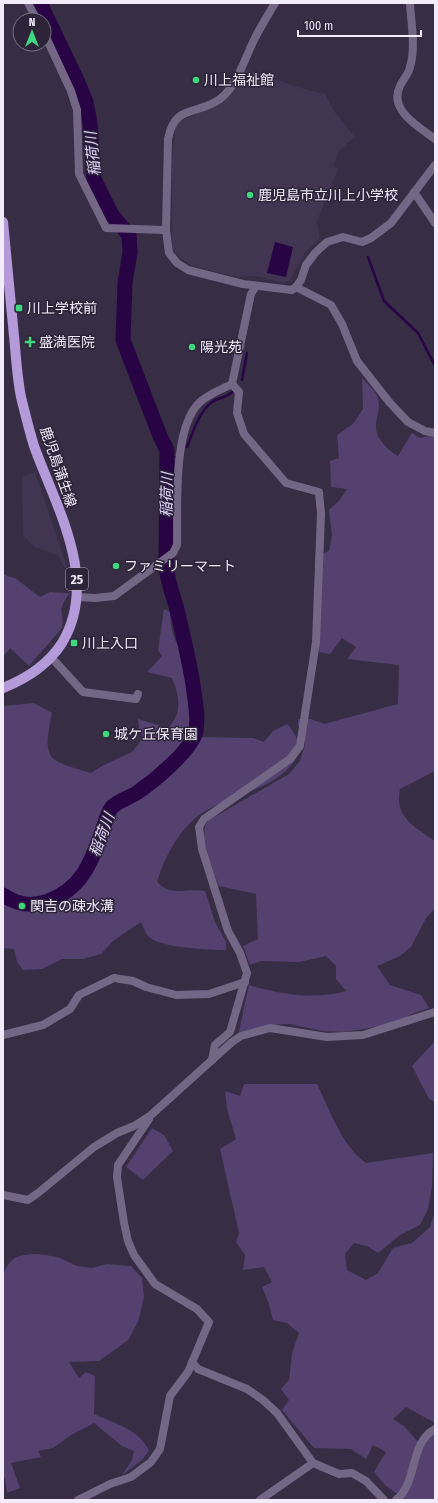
<svg xmlns="http://www.w3.org/2000/svg" width="438" height="1503" font-family="'Fira Sans Condensed','Noto Sans JP',sans-serif">
	<style>
		.built { fill: #413552 }
		.green { fill: #54416f }
		.water { fill: #280445 }
		.lines { fill: none; stroke-linecap: round; stroke-linejoin: round }
		.stream { stroke: #280445; stroke-width: 2.5 }
		.river { stroke: #280445; stroke-width: 15 }
		.minor { stroke: #746786; stroke-width: 8 }
		.primary { stroke: #b49ad9; stroke-width: 10 }
		.poi-dot { fill: #3ed77d; stroke: #2d2439; stroke-width: 1.5 }
		.labels { text-anchor: middle; dominant-baseline: central; stroke-width: 3; stroke-linejoin: round; paint-order: stroke }
		.shield { fill: #2d2439; stroke: #b6afc0; stroke-width: 1 }
		.shield-label { font-size: 13px; font-weight: bold; fill: #f1ebfa }
		.poi-label { font-size: 14px; fill: #f1ebfa; stroke: #2d2439; text-anchor: start }
		.street-label { font-size: 14px; fill: #f1ebfa; stroke: #2d2439 }
		.water-label { font-size: 15px; font-style: italic; fill: #e3d4fc; stroke: #2d2439 }
	</style>
	<rect width="100%" height="100%" fill="#372d44"/>
	<g class="built">
		<path d="M245 69 307 90 325 94 334 111 355 137 339 151 333 166 338 169 317 221 320 238 305 253 289 281 283 283 257 276 237 277 193 266 180 258 172 249V160L175 128 179 121 220 104Z"/>
		<path d="M35 472 67 567 65 568 57 555 34 547 23 535 22 477Z"/>
	</g>
	<g class="green">
		<path d="M362 378C367 384 376 391 378 398 381 409 376 416 376 427 376 439 388 450 398 456L412 433 420 438 435 435V771L400 789C394 817 415 827 435 841V908L426 918 411 947 400 956 377 966 390 985 421 995 429 1008 412 1014 394 1024 344 1032 323 1031 289 1024 268 1025 238 1036 249 985C281 994 314 1000 346 991L336 979V966L326 956 299 962 261 961 250 965 243 946 258 939 256 894 219 886C214 873 197 833 208 821 210 819 213 817 216 816L289 774 300 761 305 745V738L298 725V719H311L324 724 398 704 399 665 347 659 356 647 342 638 330 654 319 652 315 556 329 551 332 535 329 510 339 501 347 489 331 487 330 461 339 458 337 435 353 424 363 409Z"/>
		<path d="M3 573 7 576 15 578 40 597 50 592 70 593C55 613 65 610 62 628L29 666 10 648 3 657Z"/>
		<path d="M164 609 170 612C171 624 172 637 179 647 183 654 190 660 194 667 201 678 203 724 198 737L253 738 264 742 273 731 287 724C295 732 296 738 301 748 286 788 240 791 207 810 182 824 165 855 157 882 171 897 187 888 205 891L215 922 226 942V950C209 950 164 948 150 938 146 935 143 926 141 922L113 941 101 954 83 959H62L42 969 23 970 17 962 14 949 3 948V706L34 703 52 713C42 761 47 760 91 773L102 766 132 752 143 738 139 729 138 719 168 728C183 714 179 694 172 678L147 672 162 656 158 650Z"/>
		<path d="M435 1041V1102L429 1099 412 1066Z"/>
		<path d="M244 1084H317C330 1110 341 1145 366 1163L433 1153 432 1187 428 1209 420 1225 400 1235 378 1253 367 1246 354 1243 345 1254 347 1270 366 1280 378 1273 393 1248 412 1243 430 1227 435 1211V1423L406 1407 393 1419 404 1426 417 1441 435 1434V1500H406L386 1486 374 1472 386 1452 373 1445 366 1459 351 1449 314 1448 282 1410 289 1400 281 1389 289 1380 292 1353 299 1333 287 1323 273 1320 269 1304 262 1287 272 1282 264 1267 243 1270 245 1255 236 1242 239 1233 220 1149 236 1139 227 1109 225 1091 240 1096Z"/>
		<path d="M152 1128 164 1135 173 1151 143 1180 126 1167Z"/>
		<path d="M38 1254 58 1257 77 1266 92 1268 107 1264 131 1266 142 1278 144 1297 138 1322 128 1340 99 1361 69 1362 79 1378 86 1372 95 1376 94 1414C113 1423 140 1429 149 1451L142 1460 122 1475 132 1460 134 1451 122 1446 94 1423 71 1435 53 1448 38 1451 41 1457 11 1463 20 1488 7 1493 5 1478 3 1477V1274C12 1255 18 1255 38 1254Z"/>
	</g>
	<path class="water" d="M275 242 293 247 286 277 267 273Z"/>
	<g class="lines">
		<g class="stream">
			<path d="M368 257 384 301 418 333 435 366"/>
			<path d="M242 380 247 353"/>
			<path d="M187 447C193 432 199 412 212 402 219 397 226 398 232 392"/>
			<path d="M167 461 174 457"/>
			<path d="M3 901H11"/>
		</g>
		<path class="river" d="M3 895C16 904 29 907 46 902 82 889 91 863 103 829 105 823 107 813 112 807 120 800 129 798 138 792 154 781 192 750 196 731 198 718 196 705 194 692 190 663 183 634 176 606 172 593 168 581 166 568L167 450 160 436 123 340 125 283 130 252 129 235 112 215 94 179 90 123 86 102 76 78 40 3"/>
		<g class="minor">
			<path d="M28 3 37 20"/>
			<path d="M275 3C268 15 261 26 255 38 245 57 238 85 220 99 197 116 175 103 168 139L166 230 169 253 177 263 188 270 243 284 292 290 296 287 301 280 306 265 315 253 327 242 343 237 362 242 371 238 391 223 435 165"/>
			<path d="M410 3C411 23 416 47 410 67 409 74 403 79 400 86 388 110 419 127 435 139"/>
			<path d="M44 33 71 91 77 110 79 174 106 228 166 230"/>
			<path d="M414 192 435 223"/>
			<path d="M296 287 331 305 342 324 357 361 390 403 408 422 425 431 435 433"/>
			<path d="M77 597 95 598 114 596 173 553 177 545C178 508 172 428 200 402 209 394 222 389 232 384"/>
			<path d="M51 657 83 692 136 699 138 694"/>
			<path d="M3 1035 43 1025 70 1009 79 995 114 978 133 981 146 987 176 995 209 994 245 982"/>
			<path d="M212 1060 215 1045 230 1032 247 973 240 953 228 931 202 849 199 827 204 819 290 759 300 746 316 642 321 514 319 492 286 483 244 434 237 413 239 392 232 384 251 294 256 286"/>
			<path d="M3 1195 28 1200 38 1193 94 1147 117 1133 134 1126 151 1115 232 1042 241 1036 270 1028 327 1037 363 1035 435 1012"/>
			<path d="M192 1362 198 1369 247 1389 263 1400 277 1413 313 1463 339 1474 352 1473 366 1481 384 1500"/>
			<path d="M78 1500 110 1484 131 1477 151 1462 160 1449 170 1396 188 1372 209 1322 197 1309 155 1284 134 1255 128 1241 124 1223 117 1177 118 1165 149 1119"/>
			<path d="M260 1500 313 1463"/>
			<path d="M396 1500C418 1483 409 1443 435 1429"/>
		</g>
		<path class="primary" d="M3 222C7 260 10 298 14 336 16 356 17 377 21 397 25 413 29 430 34 446 56 507 100 580 62 643 48 665 28 678 3 688"/>
	</g>
	<g class="poi-dot">
		<circle cx="196" cy="80" r="4"/>
		<circle cx="250" cy="195" r="4"/>
		<rect x="15" y="304" width="8" height="8" rx="2"/>
		<path d="M28 336h4v4h4v4h-4v4h-4v-4h-4v-4h4z"/>
		<circle cx="192" cy="347" r="4"/>
		<circle cx="116" cy="566" r="4"/>
		<rect x="70" y="639" width="8" height="8" rx="2"/>
		<circle cx="106" cy="734" r="4"/>
		<circle cx="22" cy="906" r="4"/>
	</g>
	<g class="labels">
		<rect class="shield" x="66" y="568" width="22" height="22" rx="3"/>
		<g class="shield-label">
			<text x="77" y="579">25</text>
		</g>
		<g class="poi-label">
			<text x="204" y="80">川上福祉館</text>
			<text x="258" y="195">鹿児島市立川上小学校</text>
			<text x="27" y="308">川上学校前</text>
			<text x="39" y="342">盛満医院</text>
			<text x="200" y="347">陽光苑</text>
			<text x="124" y="566">ファミリーマート</text>
			<text x="82" y="643">川上入口</text>
			<text x="114" y="734">城ケ丘保育園</text>
			<text x="30" y="906">関吉の疎水溝</text>
		</g>
		<g class="street-label">
			<text transform="translate(58 467) rotate(71)">鹿児島蒲生線</text>
		</g>
		<g class="water-label">
			<text transform="translate(93 154) rotate(-96)">稲荷川</text>
			<text transform="translate(167 495) rotate(-89)">稲荷川</text>
			<text transform="translate(102 835) rotate(-69)">稲荷川</text>
		</g>
	</g>
	<rect width="438" height="1503" fill="none" stroke="#f1ebfa" stroke-width="8"/>
	<g transform="translate(32 32)"><circle r="19" fill="#2d2439" stroke="#7b7486"/>
	<path d="M0-3L7 15L0 10L-7 15Z" fill="#3ed77d"/>
	<text y="-6" font-size="11" font-weight="bold" text-anchor="middle" fill="#f1ebfa">N</text>
	</g>
	<path d="M298 30v6h123v-6" fill="none" stroke="#f1ebfa" stroke-width="2"/>
	<text x="304" y="30" font-size="12" fill="#f1ebfa" stroke="#2d2439" stroke-width="3" paint-order="stroke">100 m</text>
</svg>
